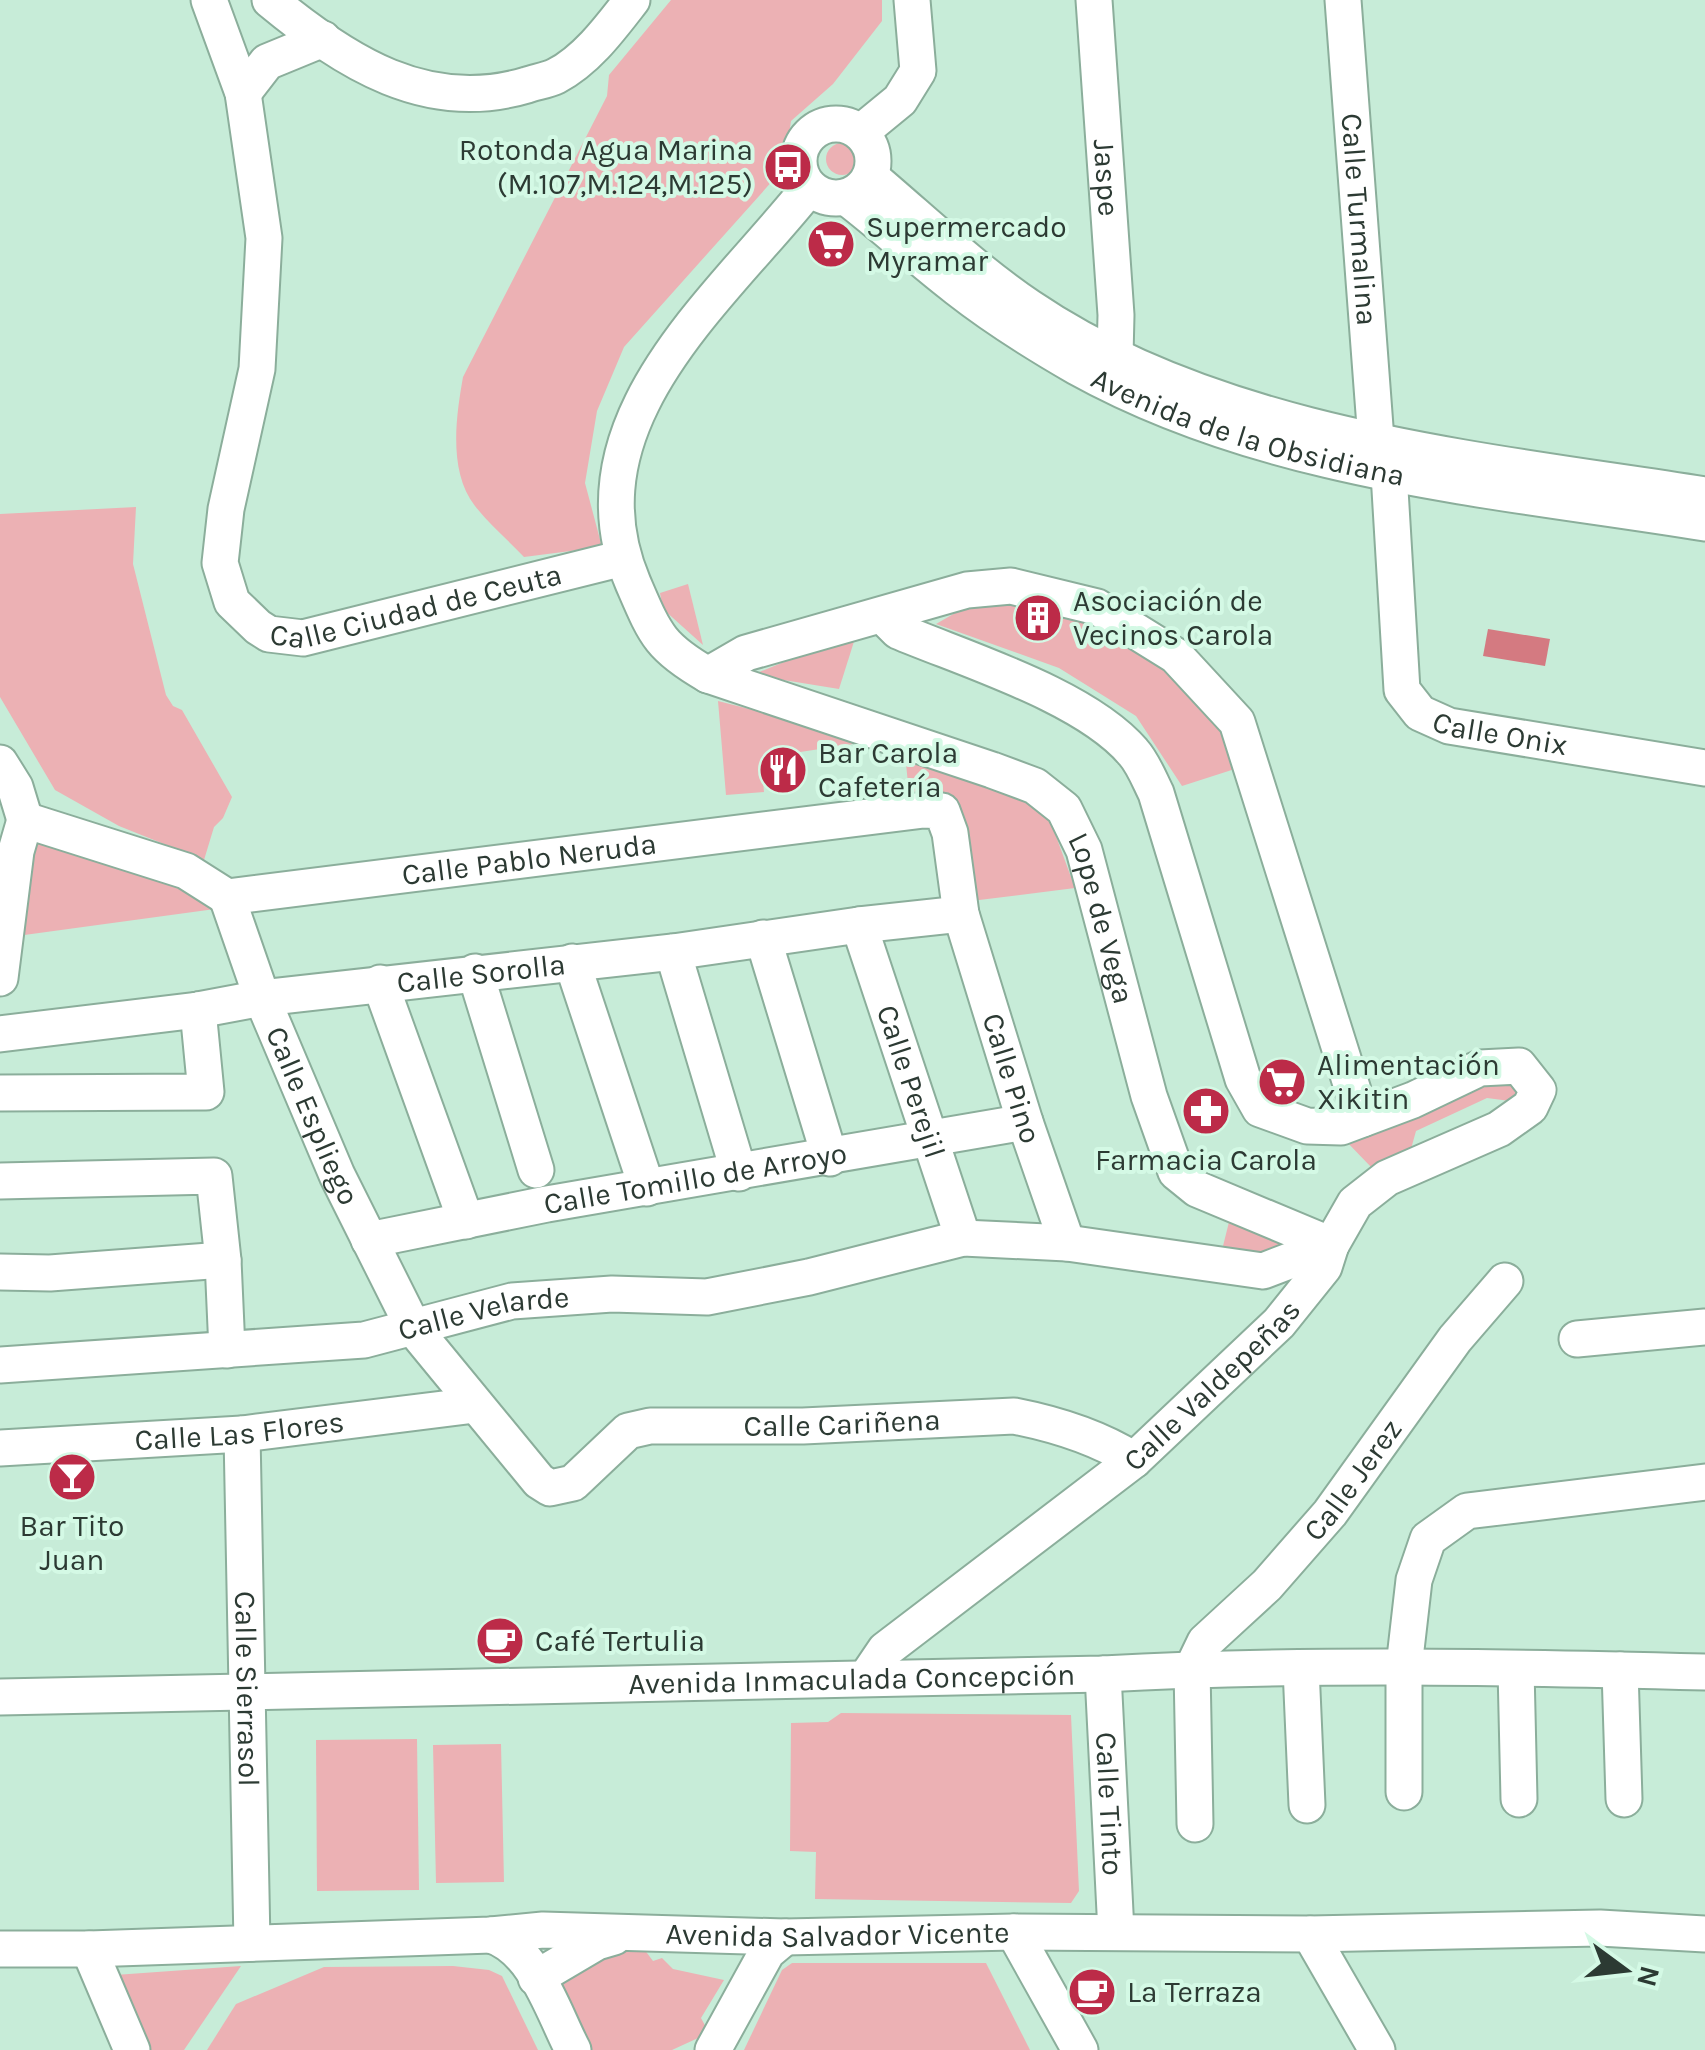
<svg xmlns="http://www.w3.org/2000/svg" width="1705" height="2050" font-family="Karla,sans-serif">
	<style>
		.green { fill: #ecb1b4 }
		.water { fill: #d47a81 }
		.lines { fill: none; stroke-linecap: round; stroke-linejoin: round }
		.minor-casing { stroke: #8bae9b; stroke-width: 39 }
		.minor { stroke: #fff; stroke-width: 35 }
		.labels { text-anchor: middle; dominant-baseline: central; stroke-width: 8; stroke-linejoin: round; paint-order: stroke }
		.poi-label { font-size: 30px; fill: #2c3a33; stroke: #d4f9e5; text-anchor: start }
		.street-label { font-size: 30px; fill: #2c3a33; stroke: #d4f9e5 }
	</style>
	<rect width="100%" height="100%" fill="#c7ecd8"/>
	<g class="green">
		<path d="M671 0H882V21L833 84 791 121 784 168 624 347 597 411 585 483 602 547 524 557C508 540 489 524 475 506 448 471 456 417 463 377L607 96 609 75Z"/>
		<circle cx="842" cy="159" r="16"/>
		<path d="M136 507 133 564 166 695 173 706 182 710 232 797 223 818 214 827 204 860 119 826 55 790 0 697V514Z"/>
		<path d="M688 584 703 645 663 609 660 593Z"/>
		<path d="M1012 596 1091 616 1173 667 1228 726 1241 767 1182 786 1136 716 1059 668 936 624 969 605Z"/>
		<path d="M857 632 839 689 752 675Z"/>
		<path d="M718 701 873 741 761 758 764 792 726 795Z"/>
		<path d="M905 754 1007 788 1049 817 1075 888 971 901 961 811 944 792 909 793Z"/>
		<path d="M33 841 189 890 215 909 17 936Z"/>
		<path d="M1493 1075 1515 1076 1520 1096 1510 1101 1487 1098 1416 1131 1411 1149 1372 1168 1345 1140Z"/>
		<path d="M1230 1218 1292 1242 1271 1259 1221 1254Z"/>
		<path d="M841 1713 1071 1715 1079 1891 1071 1903 815 1899 816 1852 790 1851 791 1723 828 1722Z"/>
		<path d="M417 1739 419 1890 317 1891 316 1740Z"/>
		<path d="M501 1744 504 1882 436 1883 433 1745Z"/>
		<path d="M617 1945H641L653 1961 662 1958 673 1969 724 1980 701 2018 709 2033 672 2050H592L557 1982Z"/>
		<path d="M792 1963H986L1030 2050H744L782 1970Z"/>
		<path d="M241 1966 184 2050H146L115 1975Z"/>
		<path d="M453 1966 489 1970 502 1976 538 2050H207L236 2004 324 1967Z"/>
	</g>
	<path class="water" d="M1488 629 1550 639 1545 666 1483 656Z"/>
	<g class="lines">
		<g class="minor-casing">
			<g id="minor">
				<path id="s1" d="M209 0 243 93 264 238 257 369 226 509 220 563 232 602 258 627 269 634 303 638 623 558"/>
				<path d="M270 0C345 62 427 115 527 85 536 82 548 80 556 76 587 60 611 27 632 0"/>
				<path id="s2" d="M1094 0 1116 315 1115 356"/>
				<path id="s3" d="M1343 0 1376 440"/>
				<path d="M243 93 267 62 323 39"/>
				<circle cx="836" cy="161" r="37"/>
				<path d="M861 132 900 100 918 71 912 0"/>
				<path d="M871 177C923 221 973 269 1029 307 1220 437 1483 460 1705 495"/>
				<path id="s4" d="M809 188C720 300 565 423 633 583 655 634 659 647 708 675L992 770 1035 786 1064 809 1084 850 1149 1096 1176 1172 1197 1189 1331 1245"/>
				<path id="s5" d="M846 197C884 226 919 259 957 288 994 317 1037 344 1077 367 1268 473 1494 489 1705 523"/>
				<path id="s6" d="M1389 473 1402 690 1420 713 1449 726 1705 768"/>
				<path d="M708 675 746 653 967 590 1011 586 1097 607 1176 656 1237 722 1362 1119"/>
				<path d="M0 763 15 787 25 820"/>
				<path id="s7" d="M25 820 186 871 227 897 924 810 942 811 950 833 961 914 1025 1122 1067 1243"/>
				<path id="s8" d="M227 897 262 998 337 1175 414 1329 539 1481 550 1488 573 1483 628 1431 650 1426H803L1014 1416C1055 1424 1099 1438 1134 1460"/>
				<path id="s9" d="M859 925 963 1238"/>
				<path d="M763 938 830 1158"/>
				<path d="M673 952 739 1173"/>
				<path d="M572 962 647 1188"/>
				<path d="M475 972 536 1170"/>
				<path d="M0 978 16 851 25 820"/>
				<path d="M380 983 466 1221"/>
				<path id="s10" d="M0 1034 198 1010 262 998 673 952 859 925 961 914"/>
				<path d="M0 1093 206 1092 198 1010"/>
				<path d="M0 1181 214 1176 223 1260 227 1350"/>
				<path id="s11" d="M369 1240 547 1204 1025 1122"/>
				<path d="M0 1272 50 1273 223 1260"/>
				<path d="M1577 1339 1705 1327"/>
				<path id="s12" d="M0 1365 364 1340 512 1301 612 1294 707 1297 809 1277 963 1238 1067 1243 1263 1271 1331 1245"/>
				<path id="s13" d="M242 1434 252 1943"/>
				<path id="s14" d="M0 1448 242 1434 475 1405"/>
				<path d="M1301 1668 1307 1805"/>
				<path d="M1516 1669 1519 1799"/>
				<path d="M1620 1670 1624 1799"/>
				<path id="s15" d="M1103 1674 1116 1932"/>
				<path id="s16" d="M866 1678 885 1650 1134 1460 1279 1323 1324 1267 1331 1245 1355 1203 1387 1178 1499 1129 1530 1107 1538 1090 1519 1066 1480 1068 1413 1100 1341 1127 1307 1126 1260 1109 1243 1079 1156 793C1149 779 1143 763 1133 752 1085 696 967 660 898 631L883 616"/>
				<path id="s17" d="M0 1697 1103 1674C1303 1663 1505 1667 1705 1672"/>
				<path d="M1404 1792V1667L1414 1580 1428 1539 1467 1511 1705 1482"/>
				<path id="s18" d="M1195 1824 1192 1669 1205 1642 1267 1585 1330 1513 1455 1339 1505 1281"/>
				<path d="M1014 1932 1080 2050"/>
				<path d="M1310 1934 1377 2050"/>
				<path d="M491 1935C535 1949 553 2012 573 2050"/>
				<path id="s19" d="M0 1949H89L491 1935 543 1930 785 1937 1014 1932 1310 1934 1600 1928 1705 1934"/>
				<path d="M89 1949 132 2050"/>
				<path d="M536 1978 597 1942 614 1937"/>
				<path d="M713 2050 767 1952 785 1937"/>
			</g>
		</g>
		<use href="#minor" class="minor"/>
	</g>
	<defs>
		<g id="bus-disc" transform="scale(2.5)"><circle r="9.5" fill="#bc2b48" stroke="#d4f9e5"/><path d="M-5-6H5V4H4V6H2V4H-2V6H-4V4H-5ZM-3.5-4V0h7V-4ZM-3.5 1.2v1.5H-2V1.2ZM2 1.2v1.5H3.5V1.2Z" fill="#fff"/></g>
		<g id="supermarket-disc" transform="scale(2.5)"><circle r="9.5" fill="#bc2b48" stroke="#d4f9e5"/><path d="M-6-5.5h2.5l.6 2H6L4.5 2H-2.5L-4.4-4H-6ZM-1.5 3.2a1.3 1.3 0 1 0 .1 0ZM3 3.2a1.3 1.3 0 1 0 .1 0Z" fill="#fff"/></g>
		<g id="building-disc" transform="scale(2.5)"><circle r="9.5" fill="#bc2b48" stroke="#d4f9e5"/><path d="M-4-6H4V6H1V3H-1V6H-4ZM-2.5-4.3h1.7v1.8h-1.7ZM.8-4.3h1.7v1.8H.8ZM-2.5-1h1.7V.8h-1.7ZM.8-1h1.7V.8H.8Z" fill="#fff"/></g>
		<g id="restaurant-disc" transform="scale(2.5)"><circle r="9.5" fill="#bc2b48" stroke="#d4f9e5"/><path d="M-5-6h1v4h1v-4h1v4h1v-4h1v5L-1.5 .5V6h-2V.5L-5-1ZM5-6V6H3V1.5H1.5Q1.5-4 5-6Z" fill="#fff"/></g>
		<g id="pharmacy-disc" transform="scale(2.5)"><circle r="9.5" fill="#bc2b48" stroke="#d4f9e5"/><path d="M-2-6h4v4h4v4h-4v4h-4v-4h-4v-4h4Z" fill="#fff"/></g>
		<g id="bar-disc" transform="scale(2.5)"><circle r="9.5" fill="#bc2b48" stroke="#d4f9e5"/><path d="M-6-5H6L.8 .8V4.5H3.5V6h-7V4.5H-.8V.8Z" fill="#fff"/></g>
		<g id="cafe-disc" transform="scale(2.5)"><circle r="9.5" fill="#bc2b48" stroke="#d4f9e5"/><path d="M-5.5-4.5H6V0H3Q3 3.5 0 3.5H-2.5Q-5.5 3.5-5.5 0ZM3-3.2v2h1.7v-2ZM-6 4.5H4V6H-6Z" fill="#fff"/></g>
	</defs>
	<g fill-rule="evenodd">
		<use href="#bus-disc" x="788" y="167"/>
		<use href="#supermarket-disc" x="831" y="244"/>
		<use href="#building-disc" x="1038" y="618"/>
		<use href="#restaurant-disc" x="783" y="770"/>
		<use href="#supermarket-disc" x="1282" y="1082"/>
		<use href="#pharmacy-disc" x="1206" y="1111"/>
		<use href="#bar-disc" x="72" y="1477"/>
		<use href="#cafe-disc" x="500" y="1641"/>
		<use href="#cafe-disc" x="1092" y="1992"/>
	</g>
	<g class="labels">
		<g class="poi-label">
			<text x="753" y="150" text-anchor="end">Rotonda Agua Marina<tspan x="753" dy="34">(M.107,M.124,M.125)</tspan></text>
			<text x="866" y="227">Supermercado<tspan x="866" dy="34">Myramar</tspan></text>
			<text x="1073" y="601">Asociación de<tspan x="1073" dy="34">Vecinos Carola</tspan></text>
			<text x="818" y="753">Bar Carola<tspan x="818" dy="34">Cafetería</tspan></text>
			<text x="1317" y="1065">Alimentación<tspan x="1317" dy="34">Xikitin</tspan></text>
			<text x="1206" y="1160" text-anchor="middle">Farmacia Carola</text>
			<text x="72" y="1526" text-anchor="middle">Bar Tito<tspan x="72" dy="34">Juan</tspan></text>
			<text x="535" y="1641">Café Tertulia</text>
			<text x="1127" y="1992">La Terraza</text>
		</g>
		<g class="street-label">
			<text stroke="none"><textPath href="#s2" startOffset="178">Jaspe</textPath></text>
			<text stroke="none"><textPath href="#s3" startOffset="220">Calle Turmalina</textPath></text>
			<text stroke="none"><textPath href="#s5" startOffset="470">Avenida de la Obsidiana</textPath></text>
			<text stroke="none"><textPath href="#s1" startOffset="815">Calle Ciudad de Ceuta</textPath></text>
			<text stroke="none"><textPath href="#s6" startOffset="330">Calle Onix</textPath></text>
			<text stroke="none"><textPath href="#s7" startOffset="522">Calle Pablo Neruda</textPath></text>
			<text stroke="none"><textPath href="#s4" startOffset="1080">Lope de Vega</textPath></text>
			<text stroke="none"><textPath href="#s10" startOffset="485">Calle Sorolla</textPath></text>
			<text stroke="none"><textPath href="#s7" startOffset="1215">Calle Pino</textPath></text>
			<text stroke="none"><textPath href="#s9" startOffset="165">Calle Perejil</textPath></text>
			<text stroke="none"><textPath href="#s8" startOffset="235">Calle Espliego</textPath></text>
			<text stroke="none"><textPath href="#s11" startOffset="332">Calle Tomillo de Arroyo</textPath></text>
			<text stroke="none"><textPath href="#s12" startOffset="488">Calle Velarde</textPath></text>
			<text stroke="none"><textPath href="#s16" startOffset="455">Calle Valdepeñas</textPath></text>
			<text stroke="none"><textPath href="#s8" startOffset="995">Calle Cariñena</textPath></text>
			<text stroke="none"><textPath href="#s14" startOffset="240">Calle Las Flores</textPath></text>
			<text stroke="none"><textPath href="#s18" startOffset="405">Calle Jerez</textPath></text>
			<text stroke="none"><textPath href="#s17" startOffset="852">Avenida Inmaculada Concepción</textPath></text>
			<text stroke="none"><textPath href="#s13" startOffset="255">Calle Sierrasol</textPath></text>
			<text stroke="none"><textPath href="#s15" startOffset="130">Calle Tinto</textPath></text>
			<text stroke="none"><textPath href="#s19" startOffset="838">Avenida Salvador Vicente</textPath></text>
		</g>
	</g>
	<g transform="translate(1625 1970) rotate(105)" stroke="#d4f9e5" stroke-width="8" paint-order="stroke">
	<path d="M0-8L18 38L0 25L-18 38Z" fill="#2c3a33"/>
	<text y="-15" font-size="28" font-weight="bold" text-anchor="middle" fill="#2c3a33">N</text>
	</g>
</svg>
